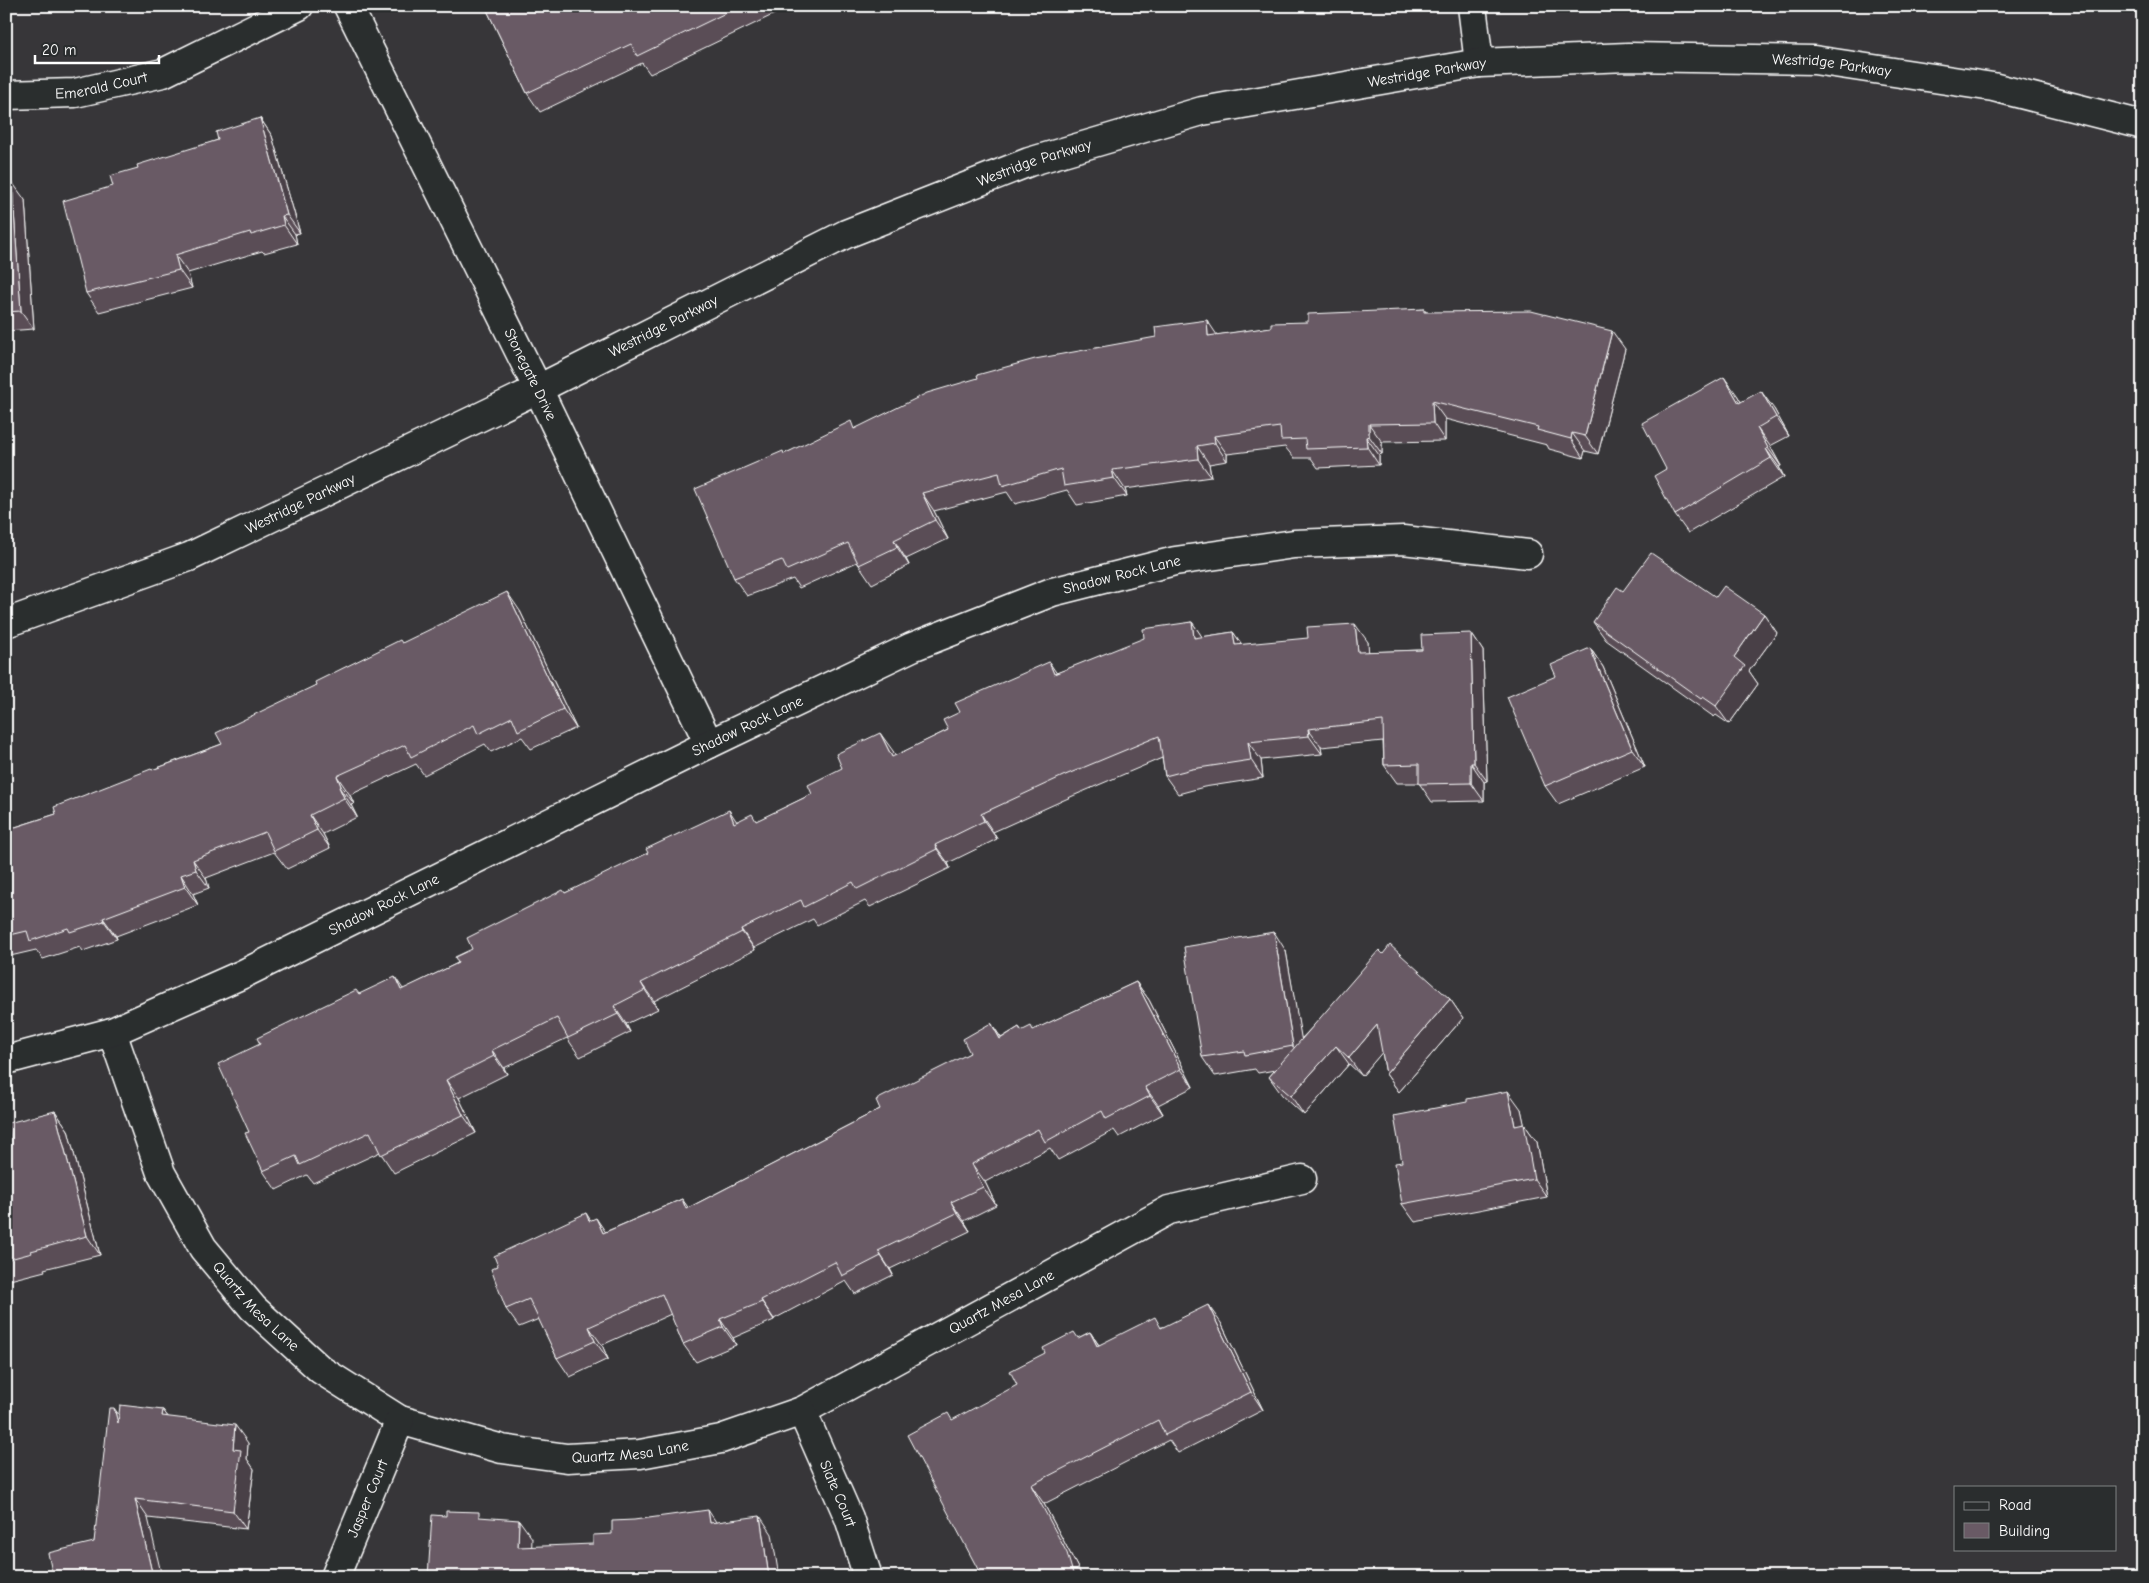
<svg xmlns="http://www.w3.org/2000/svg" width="2149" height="1583" font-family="'Comic Neue',sans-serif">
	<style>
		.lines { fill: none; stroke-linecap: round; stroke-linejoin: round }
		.minor-casing { stroke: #fff; stroke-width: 31 }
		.minor { stroke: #2a2d2e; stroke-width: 28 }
		.wall { fill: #5a4d57; stroke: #fff }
		.shaded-wall { fill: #4a3f47; stroke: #fff }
		.building { fill: #695a65; stroke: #fff }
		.labels { text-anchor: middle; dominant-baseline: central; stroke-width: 4; stroke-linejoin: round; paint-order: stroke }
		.street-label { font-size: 15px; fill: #fff; stroke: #2a2d2e }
	</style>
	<rect width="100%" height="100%" fill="#373639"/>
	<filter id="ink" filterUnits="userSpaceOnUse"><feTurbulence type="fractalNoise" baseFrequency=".02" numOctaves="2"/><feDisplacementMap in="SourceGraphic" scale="10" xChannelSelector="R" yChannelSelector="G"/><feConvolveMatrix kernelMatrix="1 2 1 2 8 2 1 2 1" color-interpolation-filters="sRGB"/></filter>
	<g filter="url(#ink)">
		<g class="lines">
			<g class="minor-casing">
				<g id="minor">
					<path id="s1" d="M348 6 538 389 709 744"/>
					<path d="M1472 6 1479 63"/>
					<path id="s2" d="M6 95 75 93 163 73 299 6"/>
					<path id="s3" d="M6 623 189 557 538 389 846 234 1029 162 1202 111 1479 63 1628 57 1814 60 1993 87 2143 125"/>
					<path id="s4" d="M112 1032 161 1173 203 1248 253 1308 321 1370 400 1420 502 1449 567 1458 640 1454 721 1439 802 1411 1169 1210 1302 1179"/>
					<path id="s5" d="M6 1060 112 1032 243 974 709 744 912 647 1052 592 1175 561 1294 544 1403 540 1528 554"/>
					<path id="s6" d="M802 1411 849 1518 868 1577"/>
					<path id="s7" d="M335 1577 400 1420"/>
				</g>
			</g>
			<use href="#minor" class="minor"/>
		</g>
		<g class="wall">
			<path d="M485 6H781L783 10 650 74 642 63 540 112 527 93Z"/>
			<path d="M260 118 272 136 300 233 295 234 297 244 264 253 262 251 188 273 192 288 99 312 86 293 113 186 138 168 218 140Z"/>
			<path d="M6 182 25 200 34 329 6 331Z"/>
			<path d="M1424 309 1426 312 1625 349 1598 454 1585 451 1583 458 1549 449 1547 445 1445 419V441L1382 442V454L1379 455V465L1318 468 1311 458H1294L1285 447 1227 454V461L1209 464 1211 477 1125 489 1127 496 1077 505 1067 490 1015 504 1007 492 934 511 948 539 906 559 909 565 872 584 857 562 799 588 793 579 747 596 734 578 785 453 856 428 1217 335 1308 322Z"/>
			<path d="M1737 395 1741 402 1774 409 1789 436 1770 446 1781 466 1779 467 1784 477 1688 533 1675 515 1666 469Z"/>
			<path d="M1623 591 1716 597 1764 614 1777 633 1749 671 1758 684 1729 724 1716 715 1714 717 1606 640 1593 622Z"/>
			<path d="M520 611 576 728 531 749 522 737 491 752 485 744 424 775 416 764 350 795 354 804 351 805 357 817 323 834 330 848 287 869 274 852 206 878 209 888 193 894 198 905 116 936 117 939 83 951 80 947 43 959 36 950 6 957V830L56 814 152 770 222 744 316 685 402 643Z"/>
			<path d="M1192 622 1202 637 1233 632 1242 645 1368 642V652L1422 650 1471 633 1483 651 1487 781 1484 782V801L1432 802 1419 783H1397L1384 765 1383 741 1321 747 1322 754 1261 760 1263 778 1204 787 1178 794 1165 776 1162 758 1075 795 993 832 997 839 948 863 950 868 870 907 865 901 817 925 813 919 754 948 755 950 654 1001 658 1009 626 1024 630 1032 580 1057 567 1038 504 1068 507 1074 459 1098 476 1133 394 1173 380 1152 313 1183 307 1175 276 1190 263 1171 249 1132 260 1044 359 994 404 989 458 963 472 949 565 893 737 821H757L812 794 893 751 895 756 948 730 1057 673Z"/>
			<path d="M1590 648 1603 667 1645 767 1558 804 1545 786 1556 676Z"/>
			<path d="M1286 951 1301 1039 1383 954 1450 999 1463 1018 1399 1092 1386 1074 1382 1052 1362 1076 1349 1064 1304 1115 1282 1095 1269 1077 1275 1070 1258 1073 1255 1069 1215 1076 1202 1057Z"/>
			<path d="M1136 982 1149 1000 1193 1087 1158 1105 1163 1114 1119 1137 1114 1130 1058 1160 1050 1148 985 1182 996 1205 964 1221 970 1231 890 1269 893 1275 855 1294 846 1281 774 1319V1320L733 1338 736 1345 696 1362 683 1344 671 1314 602 1345 608 1359 570 1377 557 1358 539 1319 519 1327 506 1309 498 1266 586 1213 591 1221 605 1232 682 1199 688 1208 880 1109 970 1053 991 1023 1001 1038 1019 1027 1022 1031 1034 1030Z"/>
			<path d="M1521 1109 1524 1124 1537 1142 1547 1197 1415 1222 1402 1204V1162Z"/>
			<path d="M55 1111 68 1130 100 1255 44 1269 45 1271 6 1281V1139L11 1138Z"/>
			<path d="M1221 1323 1263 1410 1178 1453 1169 1440 1044 1504 1080 1572 1081 1577H982L1017 1385 1078 1338 1090 1332 1099 1345 1162 1327Z"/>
			<path d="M163 1410 168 1417 248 1443 247 1459 254 1469 246 1529 148 1518 94 1542 119 1414Z"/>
		</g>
		<g class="shaded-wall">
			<path d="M260 118 272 136 300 233 287 215Z"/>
			<path d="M12 182 25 200 34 329 21 311Z"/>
			<path d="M282 216 295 234 297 244 284 225Z"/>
			<path d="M175 255 188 273 192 288 179 270Z"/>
			<path d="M1207 320 1219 338 1208 336Z"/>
			<path d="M1612 331 1625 349 1598 454 1585 436Z"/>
			<path d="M1724 377 1737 395 1752 421 1739 403Z"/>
			<path d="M1761 391 1774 409 1789 436 1776 417Z"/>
			<path d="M1432 401 1445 419V441L1433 423Z"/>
			<path d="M1369 424 1382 442V454L1369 436Z"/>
			<path d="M1757 428 1770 446 1781 466 1768 448Z"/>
			<path d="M1572 433 1585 451 1583 458 1571 439Z"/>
			<path d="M1214 436 1227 454V461L1215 443Z"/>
			<path d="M1366 437 1379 455V465L1367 447Z"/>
			<path d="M1197 446 1209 464 1211 477 1198 459Z"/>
			<path d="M1766 449 1779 467 1784 477 1771 458Z"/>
			<path d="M1112 470 1125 489 1127 496 1114 478Z"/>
			<path d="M922 493 934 511 948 539 935 520Z"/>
			<path d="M894 540 906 559 909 565 897 547Z"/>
			<path d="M507 592 520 611 576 728 563 709Z"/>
			<path d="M1764 614 1777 633 1749 671 1758 684 1729 724 1716 706 1734 657Z"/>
			<path d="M1192 622 1205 641 1194 638Z"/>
			<path d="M1355 624 1368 642 1370 670 1358 652Z"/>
			<path d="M1233 632 1246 650 1235 645Z"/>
			<path d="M1471 633 1483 651 1487 781 1474 763Z"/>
			<path d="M1590 648 1603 667 1645 767 1632 749Z"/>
			<path d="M1049 662 1062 681 1054 674Z"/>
			<path d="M1308 729 1321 747 1322 754 1309 736Z"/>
			<path d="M880 733 893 751 905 775 892 757Z"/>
			<path d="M1248 742 1261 760 1263 778 1251 760Z"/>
			<path d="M1471 763 1484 782V801L1471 783Z"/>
			<path d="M337 776 350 795 354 804 341 786Z"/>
			<path d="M339 787 351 805 357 817 344 798Z"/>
			<path d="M729 810 741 828 734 823Z"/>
			<path d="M981 814 993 832 997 839 984 821Z"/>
			<path d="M310 815 323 834 330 848 317 830Z"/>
			<path d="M935 845 948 863 950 868 937 849Z"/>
			<path d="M193 860 206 878 209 888 196 870Z"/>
			<path d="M181 875 193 894 198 905 185 887Z"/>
			<path d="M103 918 116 936 117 939 104 921Z"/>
			<path d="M741 929 754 948 755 950 742 932Z"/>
			<path d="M1274 932 1286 951 1306 1065 1293 1046Z"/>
			<path d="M395 977 407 995 401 990Z"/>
			<path d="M1136 982 1149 1000 1193 1087 1181 1069Z"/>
			<path d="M641 983 654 1001 658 1009 645 990Z"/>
			<path d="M1450 999 1463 1018 1399 1092 1386 1074Z"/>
			<path d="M614 1006 626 1024 630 1032 618 1014Z"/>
			<path d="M991 1023 1004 1042 1000 1039Z"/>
			<path d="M1377 1025 1390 1043 1362 1076 1349 1058Z"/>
			<path d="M1336 1046 1349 1064 1304 1115 1291 1096Z"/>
			<path d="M492 1050 504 1068 507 1074 494 1056Z"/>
			<path d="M446 1080 459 1098 476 1133 463 1115Z"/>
			<path d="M1145 1087 1158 1105 1163 1114 1150 1096Z"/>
			<path d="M1508 1091 1521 1109 1525 1127 1524 1124 1537 1142 1547 1197 1534 1179 1515 1126Z"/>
			<path d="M55 1111 68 1130 100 1255 87 1236Z"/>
			<path d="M972 1164 985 1182 996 1205 983 1187Z"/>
			<path d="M682 1199 695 1217 686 1209Z"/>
			<path d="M951 1202 964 1221 970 1231 957 1213Z"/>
			<path d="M596 1218 609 1237 603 1233Z"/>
			<path d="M878 1251 890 1269 893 1275 881 1256Z"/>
			<path d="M761 1300 774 1319V1320L762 1302Z"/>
			<path d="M1208 1305 1221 1323 1263 1410 1251 1392Z"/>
			<path d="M720 1319 733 1338 736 1345 723 1327Z"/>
			<path d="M589 1327 602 1345 608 1359 595 1341Z"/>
			<path d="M1090 1332 1102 1350 1097 1346Z"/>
			<path d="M114 1408 127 1426 118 1423Z"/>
			<path d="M163 1410 176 1428 162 1416Z"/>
			<path d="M235 1425 248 1443 247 1459 254 1469 246 1529 233 1511V1449Z"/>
			<path d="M1031 1485 1044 1504 1080 1572 1081 1577H1074Z"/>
			<path d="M135 1499 148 1518 162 1577H153Z"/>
			<path d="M708 1510 720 1528 710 1523Z"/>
			<path d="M760 1516 772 1534 779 1577H769Z"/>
			<path d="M519 1520 532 1538 531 1565 518 1547Z"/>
		</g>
		<g class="building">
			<path d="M485 6H740L637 56 631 44 527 93Z"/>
			<path d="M260 118 287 215 282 216 284 225 251 235 250 232 175 255 179 270 86 293 63 201 113 186 110 176 138 168 137 165 218 140 216 132Z"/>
			<path d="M6 182H12L21 311 6 312Z"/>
			<path d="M1424 309V312L1531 311 1612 331 1585 436 1572 433 1571 439 1537 430 1538 427 1432 401 1433 423 1369 424V436L1366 437 1367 447 1306 449 1305 439 1281 440 1280 427 1214 436 1215 443 1197 446 1198 459 1112 470 1114 478 1064 486 1061 469 1002 486 999 473 922 493 935 520 894 540 897 547 859 565 848 543 787 570 782 560 734 578 695 489 783 451 784 454 851 421 854 429 927 393 978 378 977 375 1035 359 1156 337 1155 327 1207 320 1208 336 1271 327V323L1308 322V314Z"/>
			<path d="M1724 377 1739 403 1761 391 1776 417 1757 428 1768 448 1766 449 1771 458 1675 515 1654 476 1666 469 1642 423Z"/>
			<path d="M1651 553 1716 597 1724 586 1764 614 1734 657 1745 666 1716 706 1703 697 1701 699 1593 622 1617 587 1623 591Z"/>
			<path d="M507 592 563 709 518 731 512 717 478 734 474 725 411 757 405 745 337 776 341 786 339 787 344 798 310 815 317 830 274 851 265 832 193 860 196 870 181 875 185 887 103 918 104 921 70 932 68 928 30 941 27 931 6 936V830L56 814 54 807 151 769 152 770 222 744 216 733 316 685 315 682 400 640 402 643Z"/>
			<path d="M1192 622 1194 638 1233 632 1235 645 1308 638 1307 627 1355 624 1358 652 1422 650 1421 635 1471 633 1474 763H1471V783L1419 784V764L1384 765 1383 721 1308 729 1309 736 1248 742 1251 760 1192 769 1165 776 1159 736 1063 776 981 814 984 821 935 845 937 849 857 889 853 882 804 907 801 900 741 929 742 932 641 983 645 990 614 1006 618 1014 568 1038 557 1018 492 1050 494 1056 446 1080 463 1115 381 1155 370 1132 300 1165 296 1156 263 1171 245 1133 249 1132 218 1064 260 1044 257 1038 356 990 359 994 395 977 401 990 458 963 455 957 472 949 467 938 563 890 565 893 648 853 646 849 729 810 734 823 752 814 756 821 812 794 808 785 842 768 836 754 880 733 892 757 948 730 943 720 960 712 955 703 1049 662 1054 674 1144 638 1143 629Z"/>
			<path d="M1590 648 1632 749 1545 786 1507 697 1556 676 1551 665Z"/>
			<path d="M1274 932 1293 1046 1245 1055 1244 1051 1202 1057 1184 947Z"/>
			<path d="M1390 945 1450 999 1386 1074 1377 1025 1349 1058 1336 1046 1291 1096 1269 1077 1379 950 1383 954Z"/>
			<path d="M1136 982 1181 1069 1145 1087 1150 1096 1106 1119 1102 1111 1045 1142 1038 1129 972 1164 983 1187 951 1202 957 1213 878 1251 881 1256 842 1276 835 1262 761 1300 762 1302 720 1319 723 1327 683 1344 662 1294 589 1327 595 1341 557 1358 529 1299 506 1309 491 1269 498 1266 494 1256 586 1213 589 1221 596 1218 603 1233 682 1199 686 1209 880 1109 876 1100 970 1053 963 1039 991 1023 1000 1039 1019 1027 1021 1031 1031 1026 1033 1030Z"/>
			<path d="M1508 1091 1515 1126 1524 1124 1534 1179 1402 1204 1395 1163 1402 1162 1394 1116 1467 1102V1099Z"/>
			<path d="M55 1111 87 1236 31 1251 32 1253 6 1260V1139L11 1138 8 1123Z"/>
			<path d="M1208 1305 1251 1392 1165 1435 1158 1420 1031 1485 1067 1553 1074 1577H982L907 1435 948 1413 952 1420 1017 1385 1010 1371 1045 1353 1043 1348 1074 1332 1078 1338 1090 1332 1097 1346 1155 1317 1161 1328Z"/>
			<path d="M120 1405 163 1410 162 1416 235 1425 233 1449 241 1450 233 1511 135 1499 153 1577H53L48 1553 94 1542 109 1408H114L118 1423Z"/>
			<path d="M708 1510 710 1523 760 1516 769 1577H428L432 1515 446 1516V1511L479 1512V1517L519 1520 518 1547 593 1544V1535L612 1534V1521L634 1520Z"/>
		</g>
	</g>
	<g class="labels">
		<g class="street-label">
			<text stroke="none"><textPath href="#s3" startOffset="1938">Westridge Parkway</textPath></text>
			<text stroke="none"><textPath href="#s3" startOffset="1532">Westridge Parkway</textPath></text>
			<text stroke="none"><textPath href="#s2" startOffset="96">Emerald Court</textPath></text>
			<text stroke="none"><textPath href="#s3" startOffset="1128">Westridge Parkway</textPath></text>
			<text stroke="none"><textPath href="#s3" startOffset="722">Westridge Parkway</textPath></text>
			<text stroke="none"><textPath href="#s1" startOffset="411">Stonegate Drive</textPath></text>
			<text stroke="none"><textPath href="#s3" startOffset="318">Westridge Parkway</textPath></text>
			<text stroke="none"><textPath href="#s5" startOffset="1220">Shadow Rock Lane</textPath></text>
			<text stroke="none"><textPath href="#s5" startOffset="815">Shadow Rock Lane</textPath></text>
			<text stroke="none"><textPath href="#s5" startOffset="410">Shadow Rock Lane</textPath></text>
			<text stroke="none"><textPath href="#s4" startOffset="1139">Quartz Mesa Lane</textPath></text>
			<text stroke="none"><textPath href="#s4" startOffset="314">Quartz Mesa Lane</textPath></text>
			<text stroke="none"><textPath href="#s4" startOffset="734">Quartz Mesa Lane</textPath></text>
			<text stroke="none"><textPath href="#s6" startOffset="90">Slate Court</textPath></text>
			<text stroke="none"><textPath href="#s7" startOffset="85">Jasper Court</textPath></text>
		</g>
	</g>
	<rect width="2149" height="1583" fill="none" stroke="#2a2d2e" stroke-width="25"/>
	<rect x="12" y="12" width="2124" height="1558" fill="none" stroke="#fff" stroke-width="2" filter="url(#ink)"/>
	<rect x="1954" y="1486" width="162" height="65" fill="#2a2d2e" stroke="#7f8182"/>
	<rect x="1964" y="1502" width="25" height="8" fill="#2a2d2e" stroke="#7f8182"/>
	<text x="1999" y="1510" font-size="15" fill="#ffffff">Road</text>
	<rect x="1964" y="1523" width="25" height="15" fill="#695a65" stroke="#7f8182"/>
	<text x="1999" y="1536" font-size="15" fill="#ffffff">Building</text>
	<path d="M35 55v8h124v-8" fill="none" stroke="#ffffff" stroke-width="2.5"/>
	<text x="42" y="55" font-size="15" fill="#ffffff" stroke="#2a2d2e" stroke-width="4" paint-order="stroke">20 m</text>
</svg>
